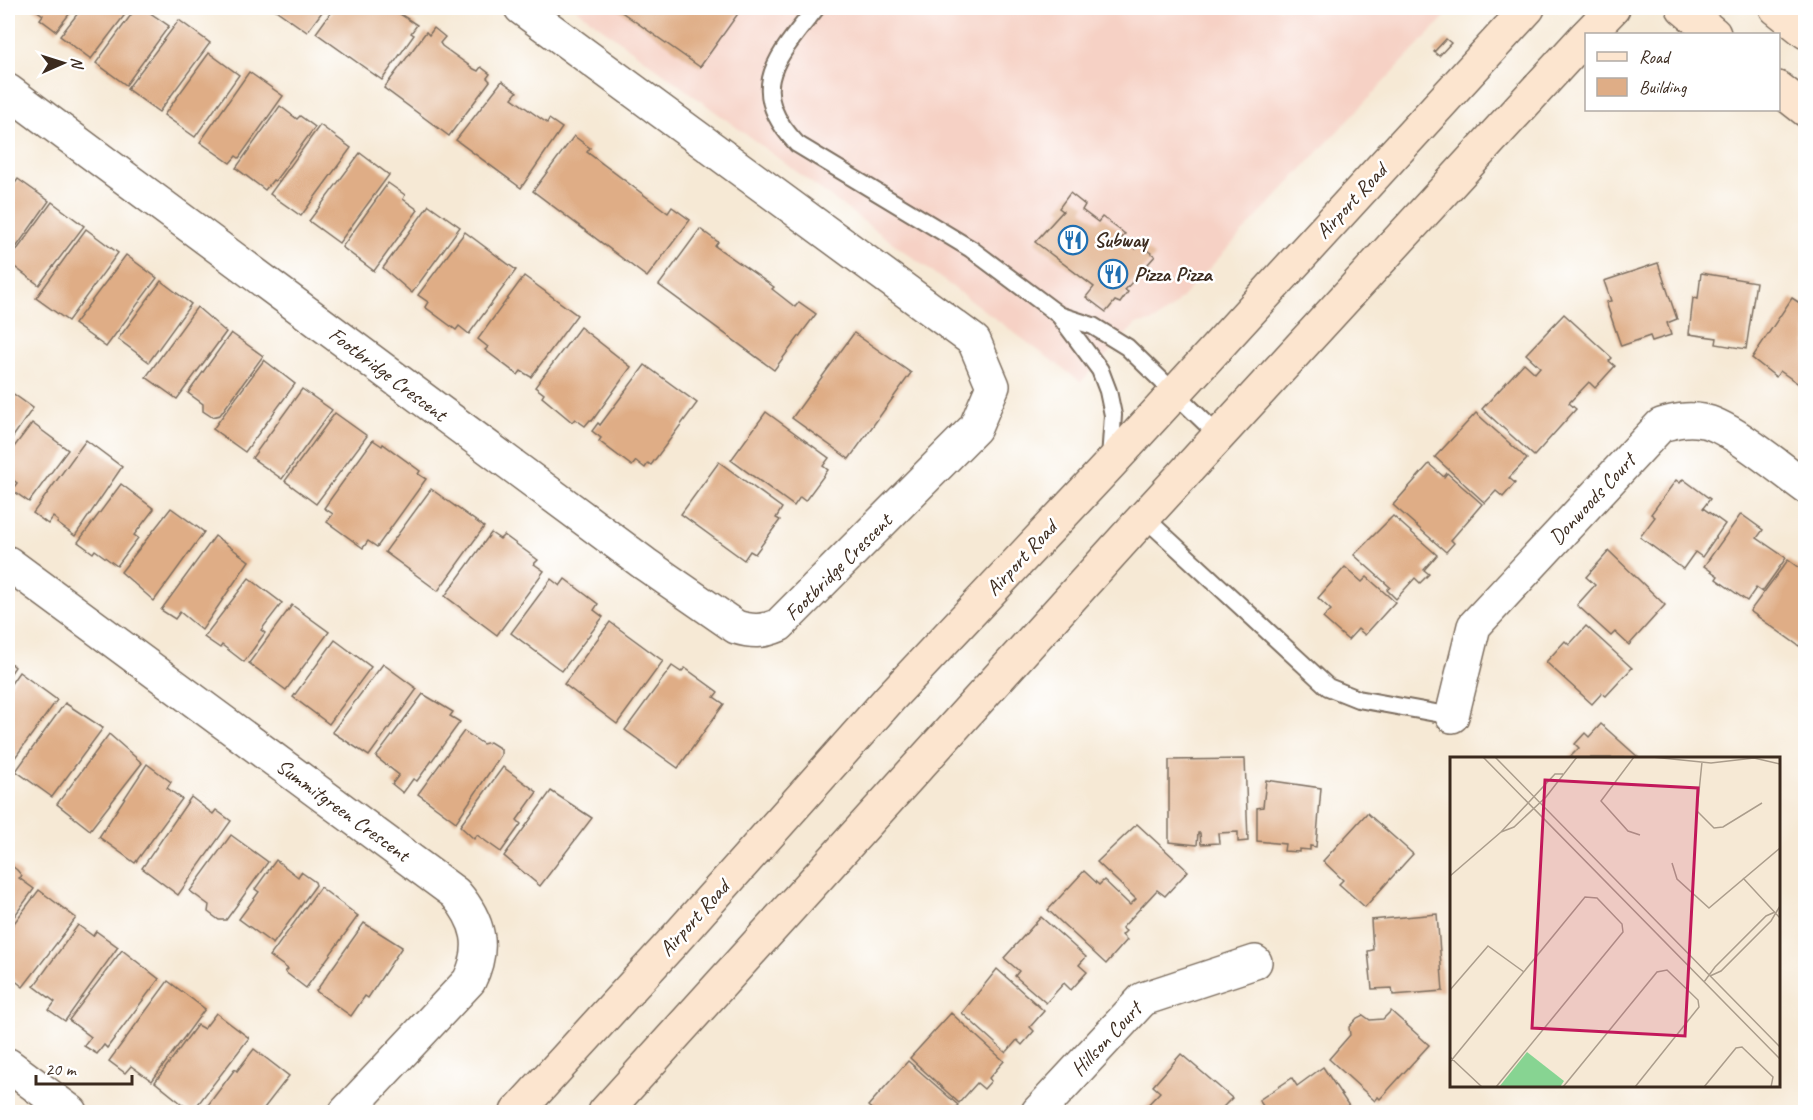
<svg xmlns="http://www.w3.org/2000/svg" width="1813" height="1120" font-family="Caveat,sans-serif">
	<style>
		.built { fill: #f6d1c5 }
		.building { fill: #dfad86 }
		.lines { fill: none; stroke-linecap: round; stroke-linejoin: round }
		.service-casing { stroke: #7c6d5e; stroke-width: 20 }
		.minor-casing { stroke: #7c6d5e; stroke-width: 36 }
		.secondary-casing { stroke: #7c6d5e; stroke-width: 36 }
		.service { stroke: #fff; stroke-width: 16 }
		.minor { stroke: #fff; stroke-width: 33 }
		.secondary { stroke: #fce5cf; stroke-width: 33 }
		.labels { text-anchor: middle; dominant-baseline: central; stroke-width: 5; stroke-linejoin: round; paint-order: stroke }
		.street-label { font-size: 21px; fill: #3b2a1e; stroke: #fff }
		.poi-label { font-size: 21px; font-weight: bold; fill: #3b2a1e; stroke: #fff; text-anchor: start }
		.inset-road { fill: none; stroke: #ab9d8c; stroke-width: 1.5 }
		.view { fill: #c2185b; fill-opacity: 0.15; stroke: #c2185b; stroke-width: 3 }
		.inset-edge { fill: none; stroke: #3b2a1e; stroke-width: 3 }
	</style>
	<rect width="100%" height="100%" fill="#fff"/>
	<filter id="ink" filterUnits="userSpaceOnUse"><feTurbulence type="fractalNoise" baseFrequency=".0167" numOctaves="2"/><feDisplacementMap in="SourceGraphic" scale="12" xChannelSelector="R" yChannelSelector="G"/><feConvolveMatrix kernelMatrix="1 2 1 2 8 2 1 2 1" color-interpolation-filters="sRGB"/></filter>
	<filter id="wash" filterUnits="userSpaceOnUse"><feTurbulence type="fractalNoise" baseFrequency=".008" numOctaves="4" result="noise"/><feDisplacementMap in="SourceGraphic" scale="24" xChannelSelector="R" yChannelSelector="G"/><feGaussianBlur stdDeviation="1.35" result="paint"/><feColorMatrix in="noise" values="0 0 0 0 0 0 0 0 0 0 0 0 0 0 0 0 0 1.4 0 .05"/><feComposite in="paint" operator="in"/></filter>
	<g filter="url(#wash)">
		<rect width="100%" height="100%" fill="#f6e9d5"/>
		<path class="built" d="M575 8H1453L1170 310 1152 322 1136 324 1081 382Z"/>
		<g id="blocks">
			<g class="building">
				<path d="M33 8H74L56 31 40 19 43 15Z"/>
				<path d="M82 8H130L91 59 60 36Z"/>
				<path d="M136 8H143L169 26 126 85 96 63Z"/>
				<path d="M273 8H325L307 32Z"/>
				<path d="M334 8H391L417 25 411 33 414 35 382 80 316 33Z"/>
				<path d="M616 8H742L700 67Z"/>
				<path d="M179 20 210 43 159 112 127 89Z"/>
				<path d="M434 28 445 37 440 43 442 46 474 69 478 71 481 67 490 74 487 78 490 81 449 136 384 88 426 32 429 35Z"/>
				<path d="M1446 39 1451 43 1439 56 1434 52Z"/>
				<path d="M209 53 239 75 195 137 164 115Z"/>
				<path d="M249 72 283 96 239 158 236 156 230 163 200 142Z"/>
				<path d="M502 81 517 92 512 98 547 123 549 119 562 128 521 188 456 140Z"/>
				<path d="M280 106 297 119 300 116 315 127 275 181 273 180 265 190 236 168Z"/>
				<path d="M320 125 351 148 301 216 270 194Z"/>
				<path d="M574 136 590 148 587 152 668 213 672 207 690 220 647 277 533 191Z"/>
				<path d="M360 153 389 175 339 243 309 221Z"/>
				<path d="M18 179 49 201 8 259V193Z"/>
				<path d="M388 183 405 195 403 199 418 210 374 271 342 247Z"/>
				<path d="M1070 193 1085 205 1082 210 1098 222 1102 217 1125 234 1122 238 1136 249 1140 245 1155 256 1125 290 1128 292 1120 303 1115 301 1106 312 1086 297 1094 287 1035 242 1063 211 1059 208Z"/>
				<path d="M52 202 84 226 39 285 8 262Z"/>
				<path d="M429 205 460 227 412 293 383 268Z"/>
				<path d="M86 229 118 253 68 321 36 298Z"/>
				<path d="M700 229 718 242 715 246 774 287 772 289 795 307 799 302 816 314 774 370 659 285Z"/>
				<path d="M465 232 516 270 469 334 459 326 456 330 425 307 428 302 418 295Z"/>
				<path d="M126 255 157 278 106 347 74 324Z"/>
				<path d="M1658 263 1677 319 1667 323 1671 335 1652 341 1650 336 1621 346 1606 302 1611 301 1604 281Z"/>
				<path d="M1701 273 1756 282 1746 349 1716 344 1717 338 1689 334 1693 298 1698 299Z"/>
				<path d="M524 276 577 315 531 377 521 371 518 375 485 350 488 347 478 339Z"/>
				<path d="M161 281 191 304 149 362 118 339Z"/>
				<path d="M1792 298 1806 307V389L1780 371 1776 377 1752 358Z"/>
				<path d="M197 307 226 332 177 399 146 377Z"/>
				<path d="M1564 314 1612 358 1609 361 1615 366 1595 388 1589 382 1569 403 1576 409 1534 456 1482 409 1524 363 1535 373 1540 367 1526 354Z"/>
				<path d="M580 327 631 367 592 421 590 420 585 426 575 419 572 422 542 397 544 394 535 387Z"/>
				<path d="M231 333 263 356 220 415 212 417 203 411V404L188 393Z"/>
				<path d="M854 333 911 373 849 459 792 418Z"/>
				<path d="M264 360 295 384 245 452 213 429Z"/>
				<path d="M645 365 697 403 651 465 648 463 645 468 636 461 632 466 599 441 601 438 592 431 598 423 600 425Z"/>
				<path d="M302 389 332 410 282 479 252 458Z"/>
				<path d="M8 390 33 408 8 444Z"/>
				<path d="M766 412 829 458 823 466 828 470 805 501 800 497 794 506 731 460Z"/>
				<path d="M335 413 367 436 316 504 285 481Z"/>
				<path d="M1476 413 1527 459 1509 478 1515 483 1503 497 1496 491 1485 503 1435 457Z"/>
				<path d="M32 423 68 450 29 502 12 490 17 483 8 476V455Z"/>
				<path d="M86 440 122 467 75 536 57 523 58 521 53 517 48 524 33 513Z"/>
				<path d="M373 440 382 446 383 444 420 471 418 474 426 479 377 547 368 541 363 548 327 522 333 514 324 508Z"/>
				<path d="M719 462 782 508 776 518 780 520 755 554 750 551 744 560 681 514Z"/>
				<path d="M1429 464 1444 477 1447 473 1482 504 1451 540 1454 543 1446 552 1393 505Z"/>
				<path d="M1683 479 1710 499 1703 508 1725 524 1702 557 1695 552 1683 569 1640 537 1655 517 1651 514 1676 480 1680 483Z"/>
				<path d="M121 484 154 509 134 535 138 538 117 566 95 550 93 553 78 542Z"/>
				<path d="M431 489 484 527 438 591 385 552Z"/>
				<path d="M171 508 204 532 154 601 121 572Z"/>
				<path d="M1741 514 1763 530 1757 538 1786 558 1762 592 1756 588 1747 601 1716 579 1718 576 1704 566Z"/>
				<path d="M1393 516 1437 555 1424 570 1429 574 1420 583 1415 578 1396 599 1387 590 1390 587 1354 555Z"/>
				<path d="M491 533 500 539 504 535 538 560 534 564 544 571 497 635 445 596Z"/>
				<path d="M215 536 249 561 202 630 180 612 175 619 161 610Z"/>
				<path d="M1609 551 1665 605 1629 645 1615 632 1611 636 1577 605 1595 585 1586 577Z"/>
				<path d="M1788 560 1806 573V638L1799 646 1750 611Z"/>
				<path d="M1345 567 1362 582 1367 577 1395 602 1365 635 1358 629 1348 640 1323 618 1331 610 1318 598Z"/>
				<path d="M249 578 282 603 261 630 265 633 244 662 222 645 220 648 204 637Z"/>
				<path d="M551 579 560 586 565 579 598 604 594 610 603 617 562 671 511 633Z"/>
				<path d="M292 605 329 632 286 690 249 663Z"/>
				<path d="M610 622 663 661 617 724 564 684Z"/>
				<path d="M1586 626 1632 668 1606 696 1602 693 1592 704 1546 662 1565 641 1569 645Z"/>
				<path d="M335 640 371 667 329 724 293 697Z"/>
				<path d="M8 661 15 667 8 677Z"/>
				<path d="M383 664 417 689 369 756 332 732Z"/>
				<path d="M672 666 681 672 685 668 718 692 714 697 724 704 678 768 625 730Z"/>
				<path d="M19 672 57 700 14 759 8 754V688Z"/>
				<path d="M423 694 453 712 450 716 460 722 417 781 413 779 403 793 392 784 399 775 376 757Z"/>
				<path d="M65 703 103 728 52 797 16 771Z"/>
				<path d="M1601 724 1639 758H1569L1579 748 1575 744 1585 733 1589 737Z"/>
				<path d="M464 731 483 744 490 742 501 749V755L456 822 418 794Z"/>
				<path d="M109 734 142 763 90 830 57 804Z"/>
				<path d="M1245 759 1248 841 1238 842V832L1218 833 1219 843 1201 844 1200 833H1198L1197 845 1169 842V760Z"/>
				<path d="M147 764 171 782 167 788 182 799 135 863 99 837Z"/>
				<path d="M503 767 537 792 517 820 521 824 501 852 477 835 474 839 460 826Z"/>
				<path d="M1266 780 1321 788 1316 847 1310 846V850L1299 849V852L1284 851 1285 844 1257 841V808L1263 807Z"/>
				<path d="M551 791 592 818 540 886 504 856Z"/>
				<path d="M191 797 213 814 216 810 231 821 178 895 142 868Z"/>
				<path d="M1367 813 1413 854 1365 907 1339 884 1343 880 1323 861Z"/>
				<path d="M1137 824 1188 871 1165 896 1157 890 1122 928 1126 931 1122 935 1127 940 1106 964 1048 910 1084 871 1099 885 1104 880 1130 905 1136 899 1097 862Z"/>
				<path d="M231 835 268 862 226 920H219L208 912 209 905 190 891Z"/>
				<path d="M276 860 298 877 301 872 315 882 316 885 273 944 239 919 259 892 255 889Z"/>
				<path d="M8 863 17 870 22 876 19 878 34 889 8 925Z"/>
				<path d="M320 887 358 916 306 988 285 972 288 969 270 956Z"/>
				<path d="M39 890 76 918 23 987 8 975V931Z"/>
				<path d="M1437 914 1443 991 1393 995 1392 988 1372 989 1368 951 1373 950 1371 920Z"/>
				<path d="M1041 917 1086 957 1079 965 1087 972 1071 990 1064 983 1046 1003 1015 976 1019 971 1004 958Z"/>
				<path d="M364 923 402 947 368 998 365 996 351 1016 316 991Z"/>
				<path d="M78 925 93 936 96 931 118 947 65 1021 49 1010 55 1002 34 986Z"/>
				<path d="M122 950 159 979 107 1048 104 1045 97 1054 84 1046 91 1037 69 1020Z"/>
				<path d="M997 969 1044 1011 1030 1027 1034 1031 1022 1045 1017 1040 1006 1053 962 1013Z"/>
				<path d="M168 981 205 1009 152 1081 131 1066 125 1073 109 1061Z"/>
				<path d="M1391 1011 1429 1045 1380 1099 1378 1097 1375 1101 1329 1059 1350 1035 1349 1027 1357 1018 1363 1015 1370 1020 1383 1019Z"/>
				<path d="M216 1013 249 1038 192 1112 155 1082 197 1025 204 1029Z"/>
				<path d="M951 1013 1004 1061 989 1078 991 1081 984 1089 977 1083 959 1103 910 1058Z"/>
				<path d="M254 1049 289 1076 261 1112H218L208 1105 235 1069 237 1071Z"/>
				<path d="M1181 1054 1232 1098 1221 1109 1226 1112H1141L1160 1092 1153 1086Z"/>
				<path d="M908 1061 958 1105 951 1112H875L868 1106Z"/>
				<path d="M1323 1067 1353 1112H1267L1259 1100 1292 1078 1297 1086Z"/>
			</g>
		</g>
	</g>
	<g filter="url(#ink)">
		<use href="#blocks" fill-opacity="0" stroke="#7c6d5e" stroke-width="1.5"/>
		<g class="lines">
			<g class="service-casing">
				<g id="service">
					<path d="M816 8C778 57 744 88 797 144L971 249 1059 315 1100 370 1108 391 1113 415 1110 459"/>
					<path d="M1059 315 1093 326 1127 347 1220 437"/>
					<path d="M1144 517 1328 687 1358 699 1452 716"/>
				</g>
			</g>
			<g class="minor-casing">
				<g id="minor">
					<path d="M8 91 645 564 736 627C752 632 763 632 779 625L975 428 993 386 974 341 521 8"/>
					<path d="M8 563 455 893C479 921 486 947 469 981L346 1112"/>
					<path d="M1452 716 1474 626 1661 425C1675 421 1687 418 1703 421 1729 425 1782 470 1806 487"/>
					<path d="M8 1065 71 1112"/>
					<path d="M1038 1112 1143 999 1255 962"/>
				</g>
			</g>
			<g class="secondary-casing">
				<g id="secondary">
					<path d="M1683 8 1714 34"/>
					<path d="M1776 8 1806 32"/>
					<path d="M1588 34 1613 8"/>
					<path d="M1778 88 1806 110"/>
					<path d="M517 1112 671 944 890 698 1110 464 1528 8"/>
					<path d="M605 1112 1135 527 1586 36"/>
				</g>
			</g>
			<use href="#service" class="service"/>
			<use href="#minor" class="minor"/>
			<use href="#secondary" class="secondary"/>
		</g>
	</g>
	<defs>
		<g id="restaurant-ring" transform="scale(1.5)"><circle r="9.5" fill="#fff" stroke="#1f6fb2" stroke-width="1.5"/><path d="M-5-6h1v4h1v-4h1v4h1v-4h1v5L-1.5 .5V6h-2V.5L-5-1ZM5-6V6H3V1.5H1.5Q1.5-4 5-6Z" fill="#1f6fb2"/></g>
	</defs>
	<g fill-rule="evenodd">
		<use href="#restaurant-ring" x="1073" y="240"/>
		<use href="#restaurant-ring" x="1113" y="274"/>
	</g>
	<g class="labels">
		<g class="street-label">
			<text transform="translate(1351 201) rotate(-47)">Airport Road</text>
			<text transform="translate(388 374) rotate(37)">Footbridge Crescent</text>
			<text transform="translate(1592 499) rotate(-47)">Donwoods Court</text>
			<text transform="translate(1021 558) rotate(-47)">Airport Road</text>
			<text transform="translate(838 567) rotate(-45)">Footbridge Crescent</text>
			<text transform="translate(343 810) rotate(36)">Summitgreen Crescent</text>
			<text transform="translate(694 918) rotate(-48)">Airport Road</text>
			<text transform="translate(1106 1039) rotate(-47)">Hillson Court</text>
		</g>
		<g class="poi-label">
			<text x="1094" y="240">Subway</text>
			<text x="1134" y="274">Pizza Pizza</text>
		</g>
	</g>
	<g transform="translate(1450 757)">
		<rect width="330" height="330" fill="#f6e9d5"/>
		<path d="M77 295 114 324 110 330H49Z" fill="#87d492"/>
		<path class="inset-road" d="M33 0 330 302M45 0 330 290M184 0 151 44 178 74 190 78M202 0 261 6 304 1 330 7M252 5 247 54 264 71 273 70 312 46M51 75 64 70 96 40 127 0M222 106 227 122 259 151 330 91M0 119 51 75 105 17H113M293 121 330 161M260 219 271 214 321 164 330 149M254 225 265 210 316 159 325 155M0 233 38 189 74 215M0 300 32 330M0 305 135 140 147 141 172 167 173 175 46 330M113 330 207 215 217 213 248 243 249 250 185 330M254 330 286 291 292 290 323 320 321 330"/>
		<path class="view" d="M95 23 248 31 235 279 82 271Z"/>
		<rect width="330" height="330" class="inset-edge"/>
	</g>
	<rect width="1813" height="1120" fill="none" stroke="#fff" stroke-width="30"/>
	<rect x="1585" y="33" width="195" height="78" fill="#ffffff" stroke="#b1aaa5" stroke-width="1.5"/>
	<rect x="1597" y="52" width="30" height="9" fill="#fce5cf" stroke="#b1aaa5" stroke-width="1.5"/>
	<text x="1639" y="63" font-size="18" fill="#3b2a1e">Road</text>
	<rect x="1597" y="78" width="30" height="18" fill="#dfad86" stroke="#b1aaa5" stroke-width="1.5"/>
	<text x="1639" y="93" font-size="18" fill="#3b2a1e">Building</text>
	<g transform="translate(63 63) rotate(87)" stroke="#ffffff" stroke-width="4.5" paint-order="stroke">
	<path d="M0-4.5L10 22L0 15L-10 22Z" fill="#3b2a1e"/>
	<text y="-9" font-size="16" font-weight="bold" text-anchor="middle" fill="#3b2a1e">N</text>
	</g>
	<path d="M36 1075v9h96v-9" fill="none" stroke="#3b2a1e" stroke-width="3"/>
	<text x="45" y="1075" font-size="18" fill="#3b2a1e" stroke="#ffffff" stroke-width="4.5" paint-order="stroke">20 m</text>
</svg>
